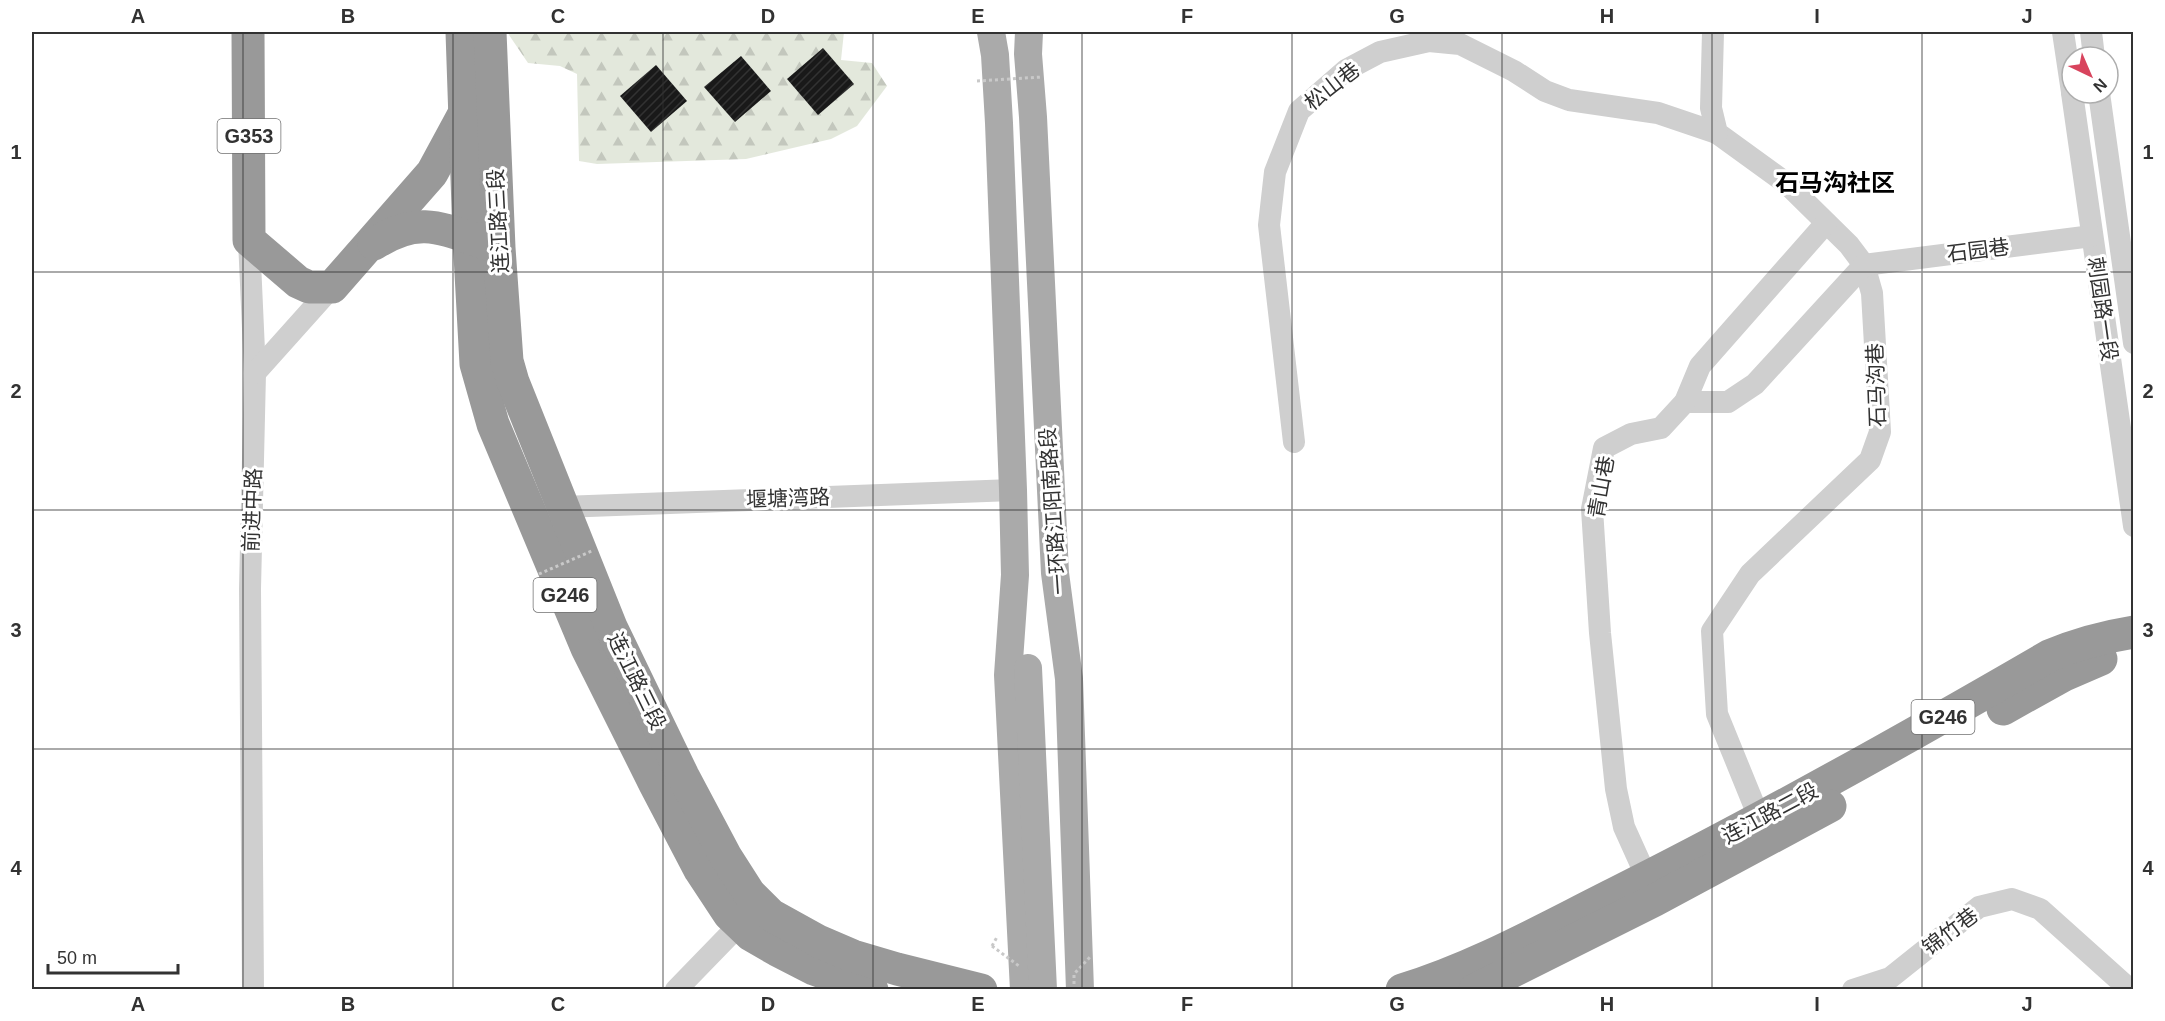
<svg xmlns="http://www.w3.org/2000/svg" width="2165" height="1021" font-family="Arial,'Noto Sans SC',sans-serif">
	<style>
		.forest { fill: url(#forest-firs) }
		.building { fill: url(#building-hatch) }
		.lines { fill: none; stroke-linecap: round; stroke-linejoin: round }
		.path { stroke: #c9c9c9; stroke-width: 3; stroke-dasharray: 3 3; stroke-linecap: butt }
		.minor { stroke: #cfcfcf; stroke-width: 22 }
		.major { stroke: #aaa; stroke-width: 28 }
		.highway { stroke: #999; stroke-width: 33 }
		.path-bridge { stroke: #c9c9c9; stroke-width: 3; stroke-dasharray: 3 3; stroke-linecap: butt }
		.major-bridge { stroke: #aaa; stroke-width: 28 }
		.grid { fill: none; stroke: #323232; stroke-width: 1.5; stroke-opacity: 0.55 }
		.labels { text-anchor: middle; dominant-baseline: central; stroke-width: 6; stroke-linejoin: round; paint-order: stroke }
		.shield { fill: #fff; stroke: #707070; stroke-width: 1.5 }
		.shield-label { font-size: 20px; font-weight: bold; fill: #323232 }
		.street-label { font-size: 21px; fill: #323232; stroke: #fff }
		.quarter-label { font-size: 24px; font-weight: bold; fill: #000; stroke: #fff }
		.neatline { fill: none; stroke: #323232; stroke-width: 2 }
		.grid-label { font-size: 20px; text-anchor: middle; font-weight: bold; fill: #323232 }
	</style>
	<defs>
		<pattern id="forest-firs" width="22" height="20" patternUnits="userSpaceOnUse" patternTransform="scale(1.5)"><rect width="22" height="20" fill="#e3e8dc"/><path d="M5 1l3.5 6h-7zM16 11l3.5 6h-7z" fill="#c3c7bd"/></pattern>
		<pattern id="building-hatch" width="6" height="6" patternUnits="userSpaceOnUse" patternTransform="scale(1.5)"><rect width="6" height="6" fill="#191919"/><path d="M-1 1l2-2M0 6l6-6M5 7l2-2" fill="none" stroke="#323232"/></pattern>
	</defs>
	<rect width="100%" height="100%" fill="#fff"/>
	<path class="forest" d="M508 32H844L841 60 872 63 887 86 857 126 831 139 746 159 597 164 579 161 577 74 560 66 528 63 509 35Z"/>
	<g class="building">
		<path d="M823 48 854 84 818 115 787 79Z"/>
		<path d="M741 56 771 91 735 122 704 87Z"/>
		<path d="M656 65 687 101 651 132 620 96Z"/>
	</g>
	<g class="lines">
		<path class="path" d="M992 946 997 937"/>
		<g class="minor">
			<path d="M1713 32 1711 108 1717 133 1786 183 1849 245 1864 265 1872 293 1880 432 1870 460 1750 574 1712 631 1717 714 1765 832"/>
			<path d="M2063 32 2072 92"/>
			<path d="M2091 32 2094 57"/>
			<path d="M2072 93 2134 526"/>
			<path d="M2099 93 2134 343"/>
			<path d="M249 240 255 373 250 589 253 990"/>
			<path d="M255 373 332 287"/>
			<path d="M1685 402H1728L1755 384 1864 265 2092 236"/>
			<path d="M1294 442 1269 225 1275 172 1299 111 1346 70 1380 52 1429 41 1460 44 1514 71 1545 91 1569 100 1658 113 1717 133"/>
			<path d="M562 507 1013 490"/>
			<path d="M1647 878 1624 827 1616 789 1600 633 1592 509 1604 448 1631 434 1661 428 1685 402 1700 366 1826 223"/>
			<path d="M676 990 740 924"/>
			<path d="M1853 990 1890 978 1979 907 2012 899 2040 909 2127 987 2132 990"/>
		</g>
		<g class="major">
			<path d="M991 32 995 55 999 123 1013 490 1015 575 1008 675 1024 990"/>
			<path d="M1029 32 1028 54 1033 117 1055 573 1069 679 1080 990"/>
		</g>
		<g class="highway">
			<path d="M248 32 249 240 298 282 309 287H332L432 173 465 112"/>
			<path d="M462 32 469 237 476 364 493 424 587 648 655 784 700 870 729 914 751 935 777 950 814 969 872 990"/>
			<path d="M490 32 499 248 507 361 513 382 611 627 683 776 726 857 749 893 771 915 818 941 853 956 897 969 981 990"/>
			<path d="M374 244C419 215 441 228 487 244"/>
			<path d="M2003 709 2064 675 2101 659"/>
			<path d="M1402 990C1477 967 1544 929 1614 894 1762 820 1906 739 2049 656 2077 644 2103 637 2134 632"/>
			<path d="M1475 990 1655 900 1830 806"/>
		</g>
		<g class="path-bridge">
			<path d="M977 81 1042 77"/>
			<path d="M539 574 594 550"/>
			<path d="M992 946 1019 966"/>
			<path d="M1074 990V974L1090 957"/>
		</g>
		<path class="major-bridge" d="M1028 668 1043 990"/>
	</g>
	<path class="grid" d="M243 32V990M453 32V990M663 32V990M873 32V990M1082 32V990M1292 32V990M1502 32V990M1712 32V990M1922 32V990M32 272H2134M32 510H2134M32 749H2134"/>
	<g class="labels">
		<g class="shield">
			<rect x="217.5" y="119" width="63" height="34" rx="4.5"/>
			<rect x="533.5" y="578" width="63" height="34" rx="4.5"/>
			<rect x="1911.5" y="700" width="63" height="34" rx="4.5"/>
		</g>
		<g class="shield-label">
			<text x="249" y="136">G353</text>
			<text x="565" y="595">G246</text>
			<text x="1943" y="717">G246</text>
		</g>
		<g class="street-label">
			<text transform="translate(1332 86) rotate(-38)">松山巷</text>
			<text transform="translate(498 221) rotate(-93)">连江路三段</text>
			<text transform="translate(1978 250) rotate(-7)">石园巷</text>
			<text transform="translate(2103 309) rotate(82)">刺园路一段</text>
			<text transform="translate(1876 385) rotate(-92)">石马沟巷</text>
			<text transform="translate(1601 487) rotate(-80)">青山巷</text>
			<text transform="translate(788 498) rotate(-2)">堰塘湾路</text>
			<text transform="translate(252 510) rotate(-88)">前进中路</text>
			<text transform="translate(1053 511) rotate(-94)">一环路江阳南路段</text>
			<text transform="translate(637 681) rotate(64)">连江路三段</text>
			<text transform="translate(1770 813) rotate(-28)">连江路二段</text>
			<text transform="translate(1950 931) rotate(-37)">锦竹巷</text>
		</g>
		<g class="quarter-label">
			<text x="1835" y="182">石马沟社区</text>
		</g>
	</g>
	<rect width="2165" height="1021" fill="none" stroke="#ffffff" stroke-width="66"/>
	<g transform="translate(2090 75) rotate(136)"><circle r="28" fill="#ffffff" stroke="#adadad" stroke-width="1.5"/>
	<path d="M0-4.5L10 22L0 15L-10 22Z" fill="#d8445d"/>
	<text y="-9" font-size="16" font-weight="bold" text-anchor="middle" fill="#323232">N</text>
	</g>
	<path d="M48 964v9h130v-9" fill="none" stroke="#323232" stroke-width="3"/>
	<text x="57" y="964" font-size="18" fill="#323232" stroke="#ffffff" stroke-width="4.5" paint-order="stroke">50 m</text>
	<rect x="33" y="33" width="2099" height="955" class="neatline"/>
	<g class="grid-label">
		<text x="138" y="23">A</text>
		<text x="348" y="23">B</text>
		<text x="558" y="23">C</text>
		<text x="768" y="23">D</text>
		<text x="978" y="23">E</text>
		<text x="1187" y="23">F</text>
		<text x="1397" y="23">G</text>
		<text x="1607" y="23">H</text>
		<text x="1817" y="23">I</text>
		<text x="2027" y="23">J</text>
		<text x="16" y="159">1</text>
		<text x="2148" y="159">1</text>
		<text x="16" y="398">2</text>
		<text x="2148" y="398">2</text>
		<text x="16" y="637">3</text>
		<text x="2148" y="637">3</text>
		<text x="16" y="875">4</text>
		<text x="2148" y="875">4</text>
		<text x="138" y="1011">A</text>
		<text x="348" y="1011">B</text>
		<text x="558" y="1011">C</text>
		<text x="768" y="1011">D</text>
		<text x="978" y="1011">E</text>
		<text x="1187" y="1011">F</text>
		<text x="1397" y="1011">G</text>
		<text x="1607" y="1011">H</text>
		<text x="1817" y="1011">I</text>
		<text x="2027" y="1011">J</text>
	</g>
</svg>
